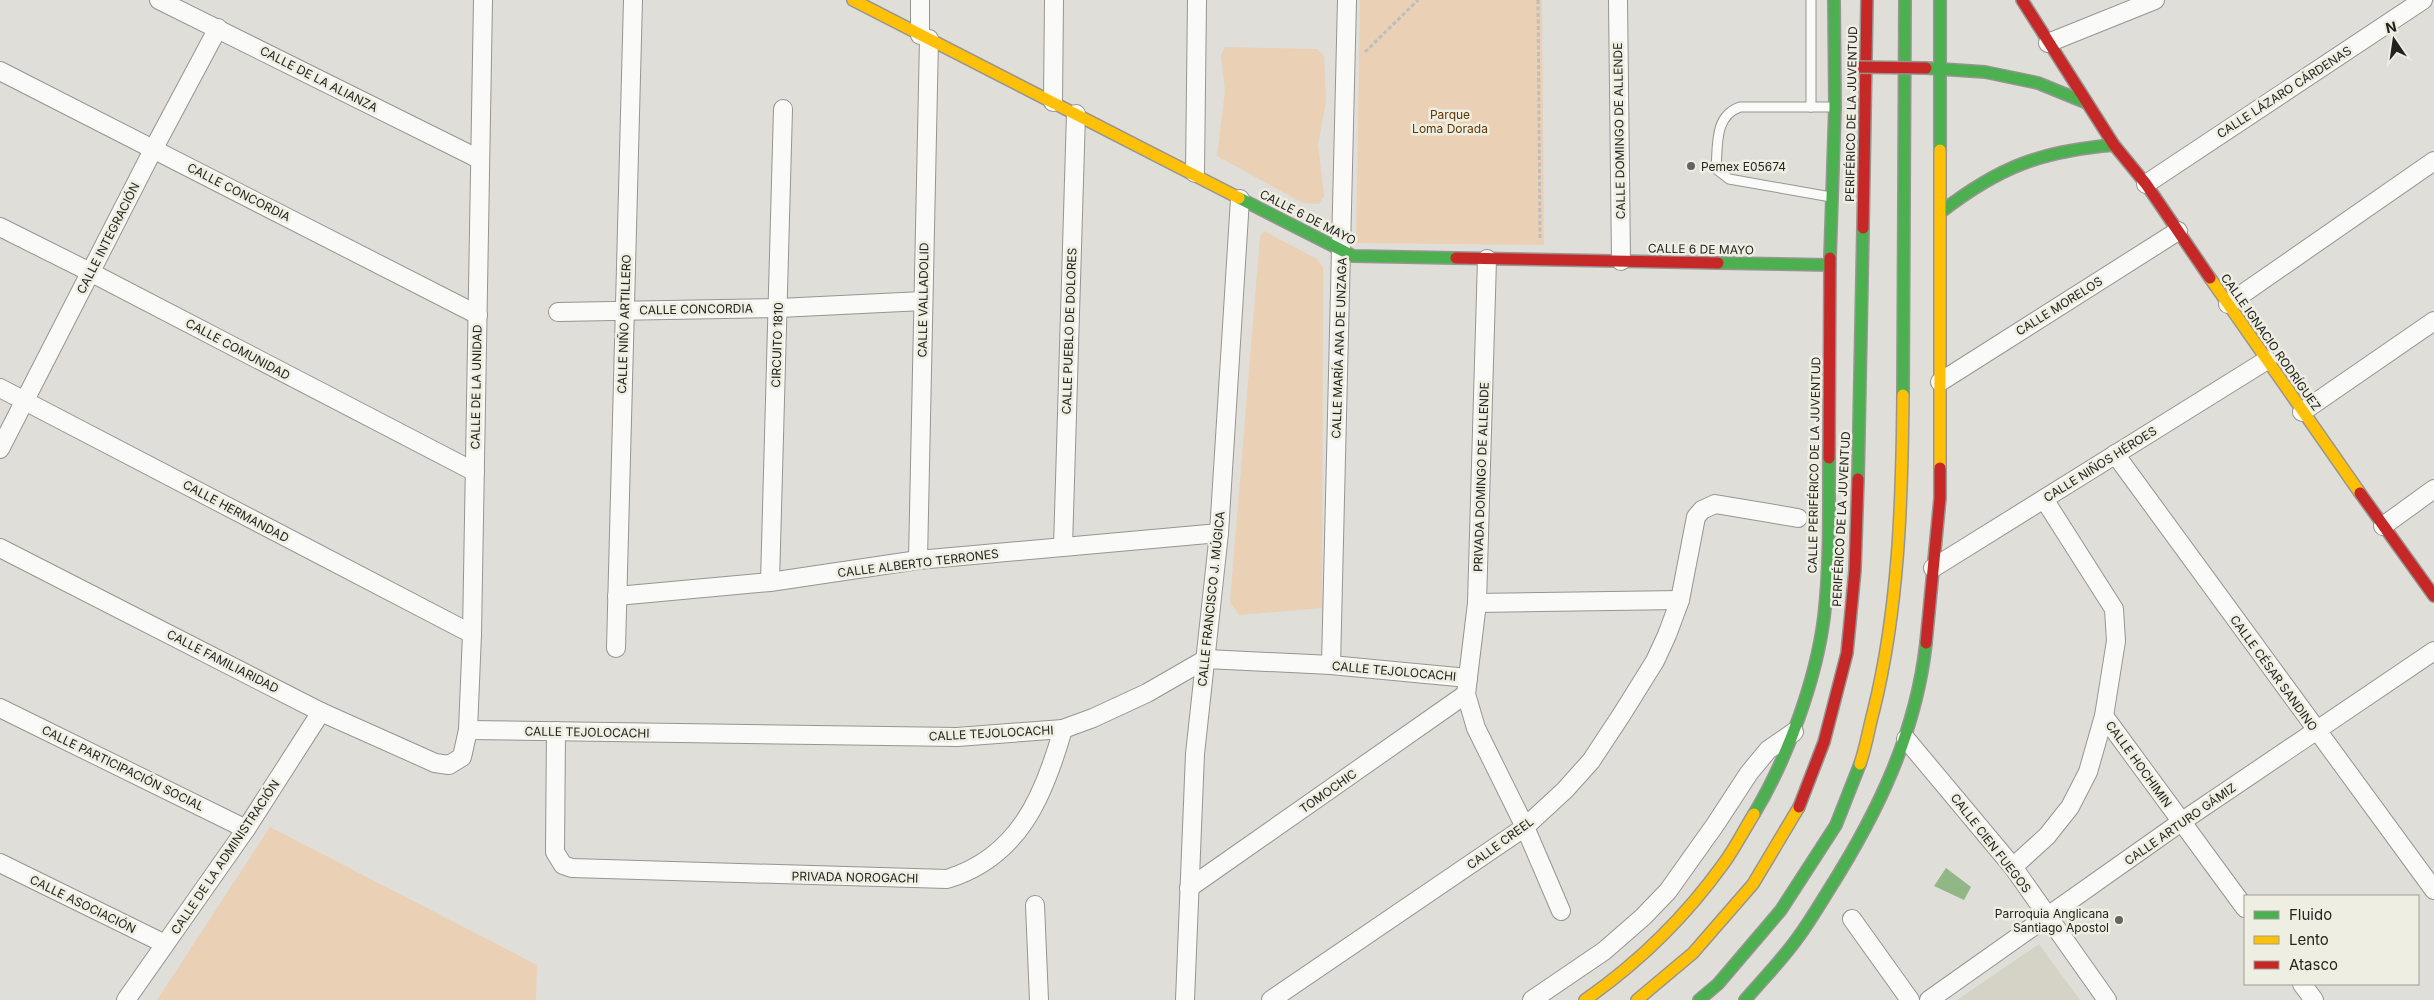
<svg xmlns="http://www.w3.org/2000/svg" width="2434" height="1000" font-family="Inter,sans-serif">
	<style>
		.built { fill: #d4d3c5 }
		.green { fill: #ead0b5 }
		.water { fill: #92b787 }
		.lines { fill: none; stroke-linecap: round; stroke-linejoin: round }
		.lane-casing { stroke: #969591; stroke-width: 11 }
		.street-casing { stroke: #969591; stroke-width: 20 }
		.fast-casing { stroke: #969591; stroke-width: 14 }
		.slow-casing { stroke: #969591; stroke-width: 14 }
		.jam-casing { stroke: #969591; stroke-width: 14 }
		.path { stroke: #bebdba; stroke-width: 3; stroke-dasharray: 4 2.5; stroke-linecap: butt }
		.lane { stroke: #fafaf9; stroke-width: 9 }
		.street { stroke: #fafaf9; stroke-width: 18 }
		.fast { stroke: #4caf50; stroke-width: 11 }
		.slow { stroke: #ffc107; stroke-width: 11 }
		.jam { stroke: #c62828; stroke-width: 11 }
		.jam-bridge-casing { stroke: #969591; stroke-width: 14; stroke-linecap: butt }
		.jam-bridge { stroke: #c62828; stroke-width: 11 }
		.poi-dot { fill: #656460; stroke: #efeee2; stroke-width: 2 }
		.labels { text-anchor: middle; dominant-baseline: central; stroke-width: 5; stroke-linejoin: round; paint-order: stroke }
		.street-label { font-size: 12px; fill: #24231f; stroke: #efeee2 }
		.park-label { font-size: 12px; fill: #603702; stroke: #efeee2 }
		.poi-label { font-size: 12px; fill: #24231f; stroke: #efeee2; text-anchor: start }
	</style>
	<rect width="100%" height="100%" fill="#dfded8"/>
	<path class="built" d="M2039 944 2080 1000H1957Z"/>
	<g class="green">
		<path d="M1360 0H1542L1544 245 1356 243Z"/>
		<path d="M1225 47 1317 49 1324 56 1326 101 1318 145 1324 196 1319 204 1303 203 1217 156 1225 91 1221 55Z"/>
		<path d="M1264 231 1317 259 1323 267 1322 608 1239 615 1230 602 1260 237Z"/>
		<path d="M270 827 537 965 536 1000H157Z"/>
	</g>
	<path class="water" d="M1946 868 1971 887 1964 900 1934 886Z"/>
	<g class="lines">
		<g class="lane-casing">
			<g id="lane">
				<path d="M1811 107V0"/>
				<path d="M1831 197 1729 179 1716 169C1718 145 1714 116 1740 107H1834"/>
			</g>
		</g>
		<g class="street-casing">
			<g id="street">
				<path d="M159 0 479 159"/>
				<path d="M1618 0 1621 261"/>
				<path d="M920 35V0"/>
				<path d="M2048 43 2155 0"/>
				<path d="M0 71 478 315"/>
				<path d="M1053 102 1054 0"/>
				<path d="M1195 173 1197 0"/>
				<path d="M2146 184 2423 0"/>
				<path d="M0 227 90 272 475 472"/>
				<path d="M1487 259 1477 603 1466 694 1476 728 1525 827 1561 911"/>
				<path d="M2228 304 2434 161"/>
				<path d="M558 312 779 308 923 301"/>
				<path d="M1940 382 2178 231"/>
				<path d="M0 388 472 634"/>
				<path d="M2302 412 2434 321"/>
				<path d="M0 449 154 148 218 28"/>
				<path d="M2115 454 2434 890"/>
				<path d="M2383 526 2434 489"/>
				<path d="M1063 547 1076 114"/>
				<path d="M0 548 321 712 435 763 449 765 462 757 468 730 472 634 483 0"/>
				<path d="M918 560 929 39"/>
				<path d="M1933 568 2267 360"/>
				<path d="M770 582 783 109"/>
				<path d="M617 596 770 582 918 560 1219 533"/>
				<path d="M1477 603 1680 600"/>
				<path d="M616 648 633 0"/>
				<path d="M1331 665 1347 0"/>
				<path d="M0 708 246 829"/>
				<path d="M2104 716 2245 908"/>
				<path d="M468 730 957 737 1063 729 1093 718 1147 693 1206 659 1331 665 1468 678"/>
				<path d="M556 731 555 852 563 865 572 868 947 879C1019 857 1044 796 1063 729"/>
				<path d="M1906 739 2013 867 2107 1000"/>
				<path d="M0 863 165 944"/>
				<path d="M2013 867 2047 836 2070 807 2088 772 2104 716 2116 641 2114 609 2044 499"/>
				<path d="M1189 888 1466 694"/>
				<path d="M1035 905 1039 1000"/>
				<path d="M1852 919 1910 1000"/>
				<path d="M2302 984 2314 1000"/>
				<path d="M126 1000 246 829 321 712"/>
				<path d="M1185 1000 1195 754 1219 533 1240 199"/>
				<path d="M1271 1000 1525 827 1565 790 1591 761 1622 714 1655 661 1667 635 1680 600 1696 517 1702 510 1715 504 1798 518"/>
				<path d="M1532 1000 1604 951 1643 917 1668 891 1715 825 1749 773 1768 750 1794 732"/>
				<path d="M1929 1000 2181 822 2434 651"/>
			</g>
		</g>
		<g class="fast-casing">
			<g id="fast">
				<path d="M1940 0V150"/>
				<path d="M1926 68 1985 72 2038 83 2087 103"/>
				<path d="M1239 198 1353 256 1456 258"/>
				<path d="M1941 212C1999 167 2041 151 2114 145"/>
				<path d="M1830 258 1835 107 1834 0"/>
				<path d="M1718 263 1830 265"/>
				<path d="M1903 395 1905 0"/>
				<path d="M1858 479 1863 228"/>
				<path d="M1754 814C1787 759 1816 681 1824 617 1830 565 1829 511 1829 458"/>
				<path d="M1699 1000 1718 984 1781 910 1836 825 1860 764"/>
				<path d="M1745 1000C1763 979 1783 959 1799 936 1810 921 1820 904 1830 888 1878 812 1916 733 1926 643"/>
			</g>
		</g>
		<g class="slow-casing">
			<g id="slow">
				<path d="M853 0 1239 198"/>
				<path d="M1940 150V468"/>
				<path d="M2210 278 2360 493"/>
				<path d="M1860 764C1866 747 1869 727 1874 709 1899 607 1902 500 1903 395"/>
				<path d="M1585 1000C1638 963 1686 916 1724 863 1735 848 1744 830 1754 814"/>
				<path d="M1637 1000 1693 953 1753 884 1799 807"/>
			</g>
		</g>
		<g class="jam-casing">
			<g id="jam">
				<path d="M2022 0 2114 145 2146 184 2210 278"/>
				<path d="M1863 228 1867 0"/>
				<path d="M1456 258 1718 263"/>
				<path d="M1829 458 1830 258"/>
				<path d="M2360 493 2434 596"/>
				<path d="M1926 643 1940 498V468"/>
				<path d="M1799 807 1824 742 1847 653 1855 570 1858 479"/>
			</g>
		</g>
		<g class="path">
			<path d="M1538 0 1540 238"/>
			<path d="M1365 52 1418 0"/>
		</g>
		<use href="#lane" class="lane"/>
		<use href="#street" class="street"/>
		<use href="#fast" class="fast"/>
		<use href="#slow" class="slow"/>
		<use href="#jam" class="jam"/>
		<g class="jam-bridge-casing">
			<path id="jam-bridge" d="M1853 67 1926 68"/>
		</g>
		<use href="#jam-bridge" class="jam-bridge"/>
	</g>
	<g class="poi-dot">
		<circle cx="1691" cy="166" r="5"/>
		<circle cx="2119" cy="920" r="5"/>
	</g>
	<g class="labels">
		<g class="street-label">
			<text transform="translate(319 79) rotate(27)">CALLE DE LA ALIANZA</text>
			<text transform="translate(2284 92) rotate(-33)">CALLE LÁZARO CÁRDENAS</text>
			<text transform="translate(1851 114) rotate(-89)">PERIFÉRICO DE LA JUVENTUD</text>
			<text transform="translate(1619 131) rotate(-91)">CALLE DOMINGO DE ALLENDE</text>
			<text transform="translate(239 192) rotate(27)">CALLE CONCORDIA</text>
			<text transform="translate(1308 217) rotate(27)">CALLE 6 DE MAYO</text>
			<text transform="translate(108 238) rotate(-63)">CALLE INTEGRACIÓN</text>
			<text transform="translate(1701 249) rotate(1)">CALLE 6 DE MAYO</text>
			<text transform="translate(923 300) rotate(-89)">CALLE VALLADOLID</text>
			<text transform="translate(2059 306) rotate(-32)">CALLE MORELOS</text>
			<text transform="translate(696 309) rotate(-1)">CALLE CONCORDIA</text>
			<text transform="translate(624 324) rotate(-88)">CALLE NIÑO ARTILLERO</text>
			<text transform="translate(1069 331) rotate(-88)">CALLE PUEBLO DE DOLORES</text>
			<text transform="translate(2271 342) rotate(55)">CALLE IGNACIO RODRÍGUEZ</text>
			<text transform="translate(777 345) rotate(-88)">CIRCUITO 1810</text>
			<text transform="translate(1339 348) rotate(-88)">CALLE MARÍA ANA DE UNZAGA</text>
			<text transform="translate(238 349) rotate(28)">CALLE COMUNIDAD</text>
			<text transform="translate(476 387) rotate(-89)">CALLE DE LA UNIDAD</text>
			<text transform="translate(2100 464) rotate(-32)">CALLE NIÑOS HÉROES</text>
			<text transform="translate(1814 465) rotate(-89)">CALLE PERIFÉRICO DE LA JUVENTUD</text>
			<text transform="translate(1481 477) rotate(-88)">PRIVADA DOMINGO DE ALLENDE</text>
			<text transform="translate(236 511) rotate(28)">CALLE HERMANDAD</text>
			<text transform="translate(1841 519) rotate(-87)">PERIFÉRICO DE LA JUVENTUD</text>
			<text transform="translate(918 563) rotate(-7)">CALLE ALBERTO TERRONES</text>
			<text transform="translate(1211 599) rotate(-84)">CALLE FRANCISCO J. MÚGICA</text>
			<text transform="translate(223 661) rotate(27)">CALLE FAMILIARIDAD</text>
			<text transform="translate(1394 671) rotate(5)">CALLE TEJOLOCACHI</text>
			<text transform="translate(2274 673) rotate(54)">CALLE CÉSAR SANDINO</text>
			<text transform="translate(587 732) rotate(1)">CALLE TEJOLOCACHI</text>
			<text transform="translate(991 733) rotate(-3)">CALLE TEJOLOCACHI</text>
			<text transform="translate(2139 764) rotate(54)">CALLE HOCHIMIN</text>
			<text transform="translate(123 768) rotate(26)">CALLE PARTICIPACIÓN SOCIAL</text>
			<text transform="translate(1328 791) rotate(-35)">TOMOCHIC</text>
			<text transform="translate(2180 824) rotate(-35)">CALLE ARTURO GÁMIZ</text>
			<text transform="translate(1500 843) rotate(-36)">CALLE CREEL</text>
			<text transform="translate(1991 843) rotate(52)">CALLE CIEN FUEGOS</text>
			<text transform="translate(225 857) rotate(-56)">CALLE DE LA ADMINISTRACIÓN</text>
			<text transform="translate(855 877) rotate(1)">PRIVADA NOROGACHI</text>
			<text transform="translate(83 904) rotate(26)">CALLE ASOCIACIÓN</text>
		</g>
		<g class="park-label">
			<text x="1450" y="114">Parque<tspan x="1450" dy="14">Loma Dorada</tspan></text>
		</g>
		<g class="poi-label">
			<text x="1701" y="166">Pemex E05674</text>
			<text x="2109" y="913" text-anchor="end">Parroquia Anglicana<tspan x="2109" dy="14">Santiago Apostol</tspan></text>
		</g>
	</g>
	<rect x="2244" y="895" width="175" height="90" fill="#efeee2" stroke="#9e9d94"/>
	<rect x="2254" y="911" width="25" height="8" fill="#4caf50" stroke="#9e9d94"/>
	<text x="2289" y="920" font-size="15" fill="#24231f">Fluido</text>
	<rect x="2254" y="936" width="25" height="8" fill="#ffc107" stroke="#9e9d94"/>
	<text x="2289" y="945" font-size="15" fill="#24231f">Lento</text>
	<rect x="2254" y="961" width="25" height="8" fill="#c62828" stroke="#9e9d94"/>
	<text x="2289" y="970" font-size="15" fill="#24231f">Atasco</text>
	<g transform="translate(2394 40) rotate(347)" stroke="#efeee2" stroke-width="4" paint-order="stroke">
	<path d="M0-4L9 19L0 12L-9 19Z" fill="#24231f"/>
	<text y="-8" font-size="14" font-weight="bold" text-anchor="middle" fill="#24231f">N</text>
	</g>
</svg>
